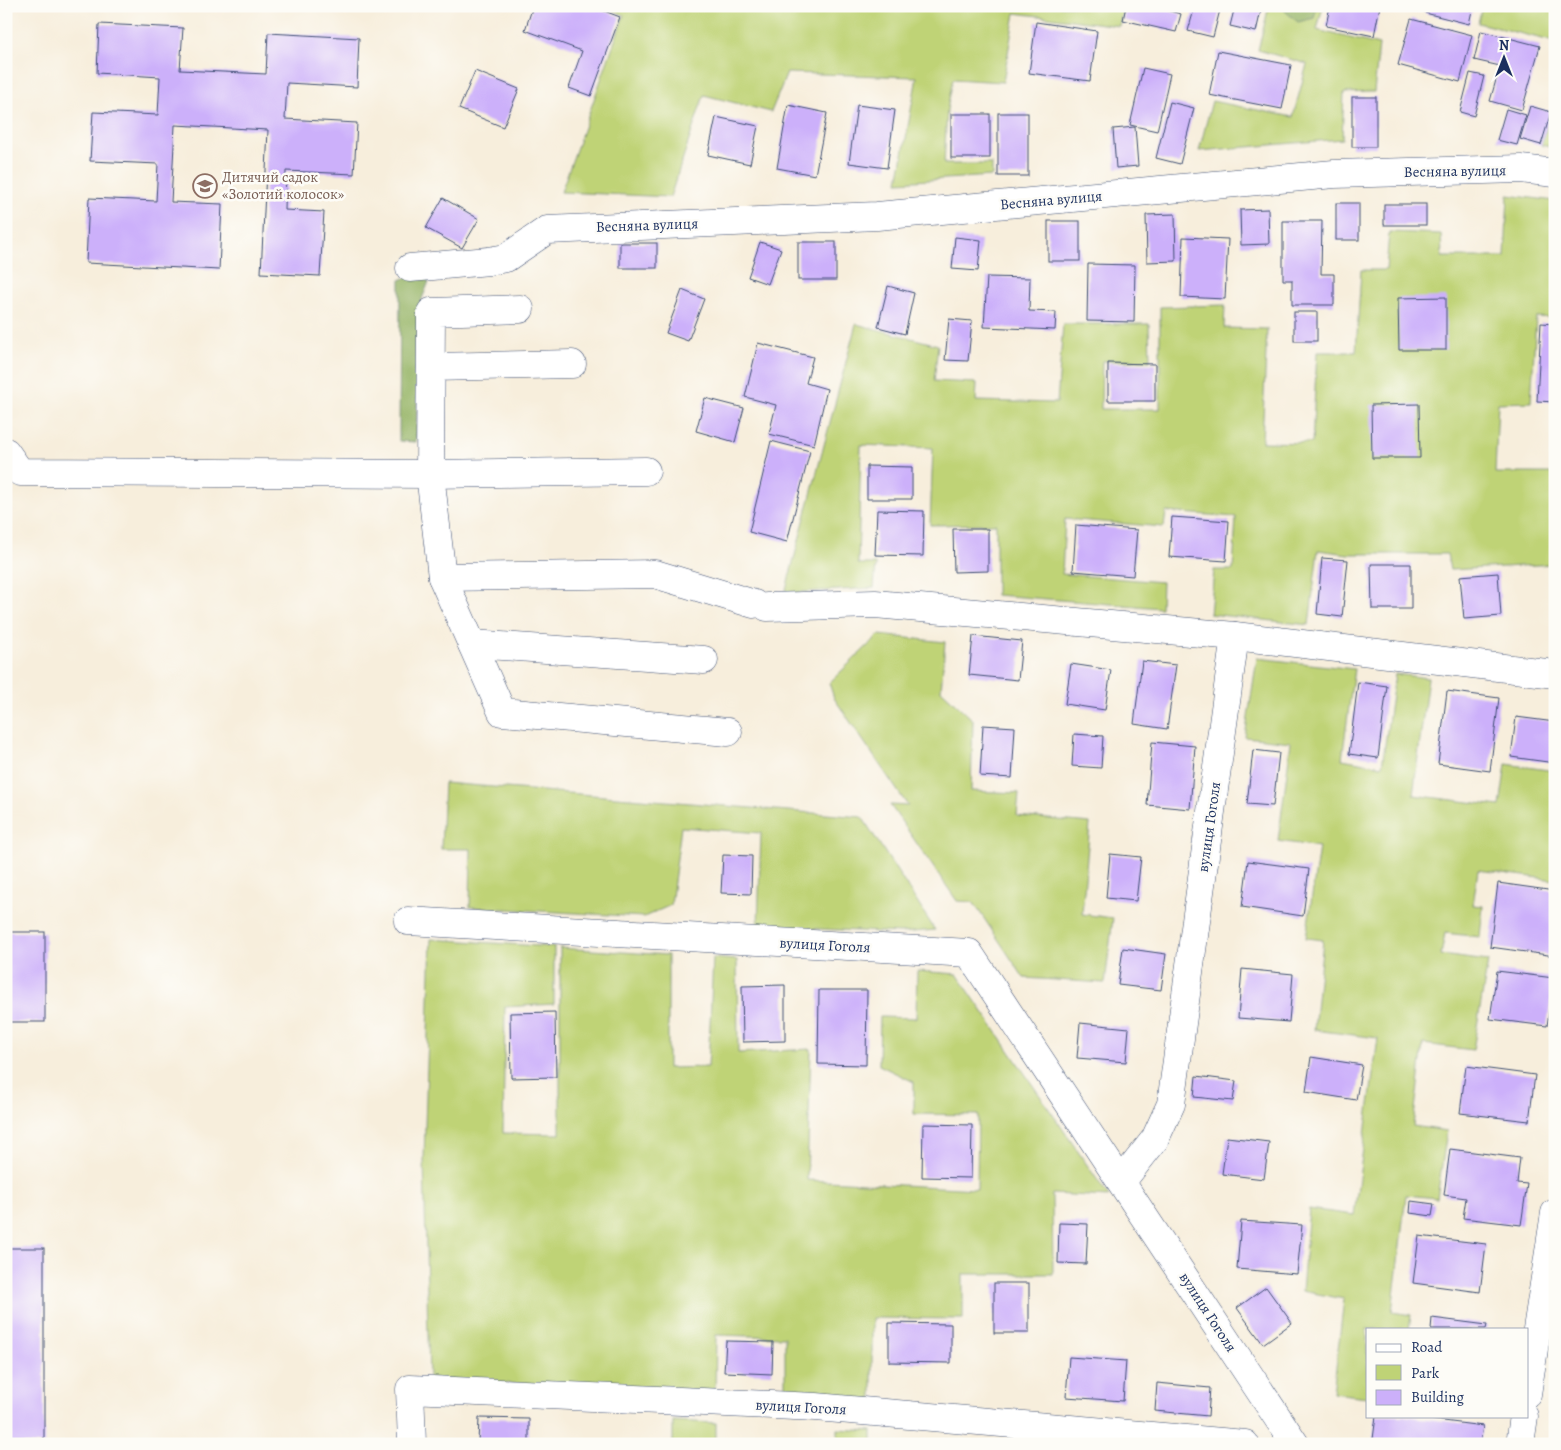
<svg xmlns="http://www.w3.org/2000/svg" width="1561" height="1450" font-family="Alegreya,serif">
	<style>
		.green { fill: #bfd376; stroke: #6d816a }
		.forest { fill: #97b567; stroke: #597262 }
		.building { fill: #ccb0fa }
		.lines { fill: none; stroke-linecap: round; stroke-linejoin: round }
		.minor-casing { stroke: #3c4c71; stroke-width: 29 }
		.minor { stroke: #fff; stroke-width: 28 }
		.labels { text-anchor: middle; dominant-baseline: central; stroke-width: 5; stroke-linejoin: round; paint-order: stroke }
		.street-label { font-size: 15px; fill: #1b2f5e; stroke: #fdfcf7 }
		.education-label { font-size: 15px; fill: #785e54; stroke: #fdfcf7; text-anchor: start }
	</style>
	<rect width="100%" height="100%" fill="#fdfcf7"/>
	<filter id="ink" filterUnits="userSpaceOnUse"><feTurbulence type="fractalNoise" baseFrequency=".02" numOctaves="2"/><feDisplacementMap in="SourceGraphic" scale="10" xChannelSelector="R" yChannelSelector="G"/><feConvolveMatrix kernelMatrix="1 2 1 2 8 2 1 2 1" color-interpolation-filters="sRGB"/></filter>
	<filter id="wash" filterUnits="userSpaceOnUse"><feTurbulence type="fractalNoise" baseFrequency=".0096" numOctaves="4" result="noise"/><feDisplacementMap in="SourceGraphic" scale="20" xChannelSelector="R" yChannelSelector="G"/><feGaussianBlur stdDeviation="1.12" result="paint"/><feColorMatrix in="noise" values="0 0 0 0 0 0 0 0 0 0 0 0 0 0 0 0 0 1.4 0 .05"/><feComposite in="paint" operator="in"/></filter>
	<g filter="url(#wash)">
		<rect width="100%" height="100%" fill="#f7eedc"/>
		<g class="green">
			<path d="M602 6H1124L1119 26 1015 13 1003 82 953 79 947 110 944 164H992V176L898 182 917 77 787 73 771 112 704 95 670 197 561 192 624 15Z"/>
			<path d="M1269 6H1323L1317 30 1379 45 1374 92 1344 93 1342 139 1199 151 1212 101 1293 117 1307 64 1258 50Z"/>
			<path d="M1482 6H1555V42L1478 23Z"/>
			<path d="M1555 97V148L1541 145Z"/>
			<path d="M1508 195 1555 201V318L1536 317 1531 402 1498 403 1495 473H1555V564L1450 570 1447 554H1348L1318 550 1309 625 1210 614 1214 570H1233L1236 517 1166 512 1164 527 1065 519 1062 574 1162 582 1161 608 996 595V524L930 525 933 448 861 445 858 564H876L874 588 785 593 856 324 938 345 934 381 977 383 976 401 1057 403 1063 324H1149L1150 361H1102L1101 409H1160V307L1225 305 1224 328 1267 329 1262 442 1312 443 1317 352H1356L1361 270H1386L1389 232 1441 234 1442 257H1505Z"/>
			<path d="M879 635 945 642 941 690 973 720 971 791 1019 793 1017 816 1090 823 1082 914 1113 918 1105 983 1024 978 973 902 957 901 890 805 908 806 834 698 829 683Z"/>
			<path d="M1257 658 1354 669 1342 759 1382 766 1395 674 1428 678 1413 795 1500 806 1506 764 1555 771V880L1478 870 1473 905 1483 906 1480 937 1445 933 1441 955 1488 961 1473 1050 1423 1044 1413 1126 1447 1131 1437 1198 1406 1195 1392 1312 1411 1315 1409 1329H1367V1397L1333 1393 1344 1299 1302 1291 1309 1209 1354 1215 1378 1038 1314 1030 1323 940 1306 938 1319 847 1278 841 1291 742 1245 737Z"/>
			<path d="M444 783 862 817 935 930 901 933 758 926 761 833 681 827 671 905 644 917 470 907 471 849H441Z"/>
			<path d="M431 939 554 947V1004L505 1007 503 1133 560 1134V948L668 955V1068L708 1067 713 958 737 960 738 1053 811 1049 807 1180 977 1189 978 1115 914 1114V1082L879 1065 880 1017 916 1018 917 971 957 974 1109 1197 1052 1194 1053 1274H963V1319L872 1318V1403L785 1399V1337L716 1335 715 1395 429 1379 424 1159Z"/>
			<path d="M673 1421 716 1423V1444H673Z"/>
			<path d="M838 1429 872 1431V1444H838Z"/>
		</g>
		<g class="forest">
			<path d="M1285 6H1317L1314 18 1298 22 1285 11Z"/>
			<path d="M432 274 420 304 416 442 399 441 400 280 412 275Z"/>
		</g>
		<g id="blocks">
			<g class="building">
				<path d="M533 6H591L620 17 591 96 569 88 582 51 525 30Z"/>
				<path d="M1126 6H1150L1181 14 1176 32 1123 20Z"/>
				<path d="M1195 6H1221L1213 37 1188 31Z"/>
				<path d="M1235 6H1262L1256 32 1230 26Z"/>
				<path d="M1330 6H1380L1374 36 1326 26Z"/>
				<path d="M1426 6H1473L1469 24 1425 13Z"/>
				<path d="M1411 19 1472 35 1460 82 1398 65Z"/>
				<path d="M1036 22 1097 31 1090 81 1029 73Z"/>
				<path d="M99 24 183 28 180 70 266 74 268 33 359 38 357 87 287 83 285 119 357 123 354 174 286 171 285 210 324 212 320 276 261 273 268 130 175 125 171 202 222 204 219 270 86 263 89 198 156 201 158 164 90 161 93 112 158 115 160 77 97 73Z"/>
				<path d="M1481 31 1540 46 1522 110 1490 101 1500 66 1474 60Z"/>
				<path d="M1218 51 1291 65 1282 109 1209 95Z"/>
				<path d="M1143 68 1170 74 1157 131 1130 125Z"/>
				<path d="M475 71 519 89 503 127 459 109Z"/>
				<path d="M1470 73 1484 76 1474 116 1460 112Z"/>
				<rect x="1352" y="97" width="24" height="50"/>
				<path d="M1170 102 1194 108 1180 164 1156 158Z"/>
				<path d="M788 105 827 113 815 175 777 168Z"/>
				<path d="M857 105 895 110 887 168 849 163Z"/>
				<path d="M1530 106 1551 112 1541 145 1520 139Z"/>
				<path d="M1506 109 1526 115 1517 145 1497 140Z"/>
				<rect x="998" y="113" width="30" height="63"/>
				<rect x="951" y="114" width="39" height="44"/>
				<path d="M716 117 758 126 750 164 708 155Z"/>
				<path d="M1135 127 1138 166 1116 168 1113 129Z"/>
				<path d="M443 198 479 219 462 248 426 228Z"/>
				<rect x="1336" y="203" width="23" height="37"/>
				<rect x="1384" y="204" width="42" height="21"/>
				<path d="M1268 209 1269 244 1241 245 1240 210Z"/>
				<path d="M1175 214 1176 261 1147 262 1146 215Z"/>
				<rect x="1048" y="221" width="32" height="40"/>
				<path d="M1283 221H1322L1321 274H1334V305H1292V280H1283Z"/>
				<path d="M955 237 981 240 978 271 952 269Z"/>
				<path d="M1183 237 1228 239 1225 299 1181 297Z"/>
				<path d="M760 242 781 249 768 284 748 277Z"/>
				<rect x="798" y="242" width="38" height="38"/>
				<rect x="620" y="243" width="37" height="25"/>
				<path d="M1088 264 1135 265 1134 322 1087 321Z"/>
				<path d="M987 277 1030 278 1029 311 1056 312 1055 330 984 327Z"/>
				<path d="M888 286 914 293 905 334 878 327Z"/>
				<path d="M682 290 704 299 688 341 666 333Z"/>
				<path d="M1446 297V350H1399L1398 298Z"/>
				<rect x="1294" y="312" width="23" height="29"/>
				<path d="M949 319 972 321 968 361 945 360Z"/>
				<path d="M1541 323 1555 324V402L1537 401Z"/>
				<path d="M758 343 813 357 806 383 827 389 814 445 769 434 776 405 745 397Z"/>
				<path d="M1108 363 1155 364V401H1108Z"/>
				<path d="M705 398 744 408 735 442 696 431Z"/>
				<path d="M1419 404 1420 458H1372L1371 405Z"/>
				<path d="M771 441 810 451 787 542 749 532Z"/>
				<path d="M867 466 912 467V499H867Z"/>
				<path d="M877 510 924 511 923 556 875 555Z"/>
				<path d="M1172 517 1229 521 1226 561 1169 557Z"/>
				<path d="M1076 525 1137 530 1133 576 1073 571Z"/>
				<path d="M953 529H988V571L954 572Z"/>
				<path d="M1322 558 1348 560 1342 617 1317 614Z"/>
				<path d="M1371 564H1411V609H1372Z"/>
				<path d="M1498 573 1501 616 1464 619 1460 576Z"/>
				<path d="M973 636 1022 641 1018 680 969 675Z"/>
				<path d="M1142 661 1176 665 1167 729 1134 724Z"/>
				<path d="M1071 664 1111 670 1105 710 1065 704Z"/>
				<path d="M1358 682 1387 686 1378 758 1349 754Z"/>
				<path d="M1447 691 1499 698 1490 771 1438 764Z"/>
				<path d="M1516 717 1555 722V763L1511 757Z"/>
				<path d="M983 725 1015 727 1012 778 980 776Z"/>
				<path d="M1074 734 1103 736 1101 768 1072 766Z"/>
				<path d="M1152 742 1195 746 1190 809 1147 805Z"/>
				<path d="M1253 750 1279 753 1273 806 1247 804Z"/>
				<path d="M1110 854 1141 857 1136 901 1106 898Z"/>
				<path d="M723 855 752 856 751 894 721 893Z"/>
				<path d="M1248 861 1309 869 1303 916 1242 907Z"/>
				<path d="M1498 883 1555 891V956L1490 947Z"/>
				<rect x="6" y="932" width="39" height="90"/>
				<path d="M1123 948 1166 954 1161 990 1118 985Z"/>
				<path d="M1242 969 1293 974 1289 1022 1238 1018Z"/>
				<path d="M1497 971 1554 978 1547 1026 1490 1019Z"/>
				<path d="M785 985V1041L743 1042 742 986Z"/>
				<path d="M819 990H867L866 1065 818 1064Z"/>
				<path d="M555 1012 556 1077 511 1078 510 1013Z"/>
				<path d="M1080 1023 1129 1028 1126 1062 1077 1058Z"/>
				<path d="M1311 1057 1362 1065 1356 1100 1306 1092Z"/>
				<path d="M1466 1066 1535 1075 1529 1121 1460 1113Z"/>
				<path d="M1196 1076 1236 1081 1233 1101 1194 1097Z"/>
				<path d="M923 1124 972 1125 971 1178 922 1177Z"/>
				<path d="M1227 1137 1269 1142 1264 1179 1222 1174Z"/>
				<path d="M1450 1149 1520 1158 1517 1183 1527 1184 1521 1225 1463 1218 1466 1198 1444 1195Z"/>
				<path d="M1411 1201 1434 1204 1432 1216 1410 1213Z"/>
				<path d="M1241 1221 1302 1225 1297 1274 1237 1269Z"/>
				<path d="M1059 1223 1088 1224 1086 1264 1058 1263Z"/>
				<path d="M1419 1236 1486 1244 1480 1292 1413 1283Z"/>
				<rect x="6" y="1248" width="38" height="196"/>
				<rect x="994" y="1283" width="35" height="50"/>
				<path d="M1266 1287 1292 1323 1263 1344 1237 1308Z"/>
				<path d="M1432 1318 1487 1325 1486 1329H1431Z"/>
				<path d="M889 1323 951 1324V1363L889 1362Z"/>
				<path d="M726 1341 773 1342 772 1374 724 1372Z"/>
				<path d="M1069 1357 1126 1361 1123 1401 1066 1397Z"/>
				<path d="M1157 1383 1210 1388 1208 1416 1155 1411Z"/>
				<path d="M1376 1416H1404L1483 1426 1480 1444H1410L1373 1439Z"/>
				<path d="M479 1418 529 1419V1444H478Z"/>
			</g>
		</g>
	</g>
	<g filter="url(#ink)">
		<use href="#blocks" fill-opacity="0" stroke="#3c4c71" stroke-width="1"/>
		<g class="lines">
			<g class="minor-casing">
				<g id="minor">
					<path d="M410 268 489 261 506 258 547 230 877 216 1334 174 1521 169 1555 173"/>
					<path d="M520 309 431 312 430 474 442 577 655 574 754 604"/>
					<path d="M431 367 572 364"/>
					<path d="M6 452 20 472 430 474 646 471"/>
					<path d="M442 577 502 712 728 732"/>
					<path d="M767 607 875 604 1235 636 1555 674"/>
					<path d="M472 644 704 660"/>
					<path d="M408 921 969 953 1295 1444"/>
					<path d="M1122 1181 1155 1139 1171 1104 1235 636"/>
					<path d="M1527 1394 1555 1213"/>
					<path d="M412 1444 410 1389 816 1407 1245 1444"/>
					<path d="M1520 1444 1524 1416"/>
				</g>
			</g>
			<use href="#minor" class="minor"/>
		</g>
	</g>
	<defs>
		<g id="school-ring" transform="scale(1.25)"><circle r="9.5" fill="#fdfcf7" stroke="#8d6e63" stroke-width="1.5"/><path d="M0-5L7-2L0 1L-7-2ZM-4 1L0 2.5L4 1V4Q0 6-4 4Z" fill="#8d6e63"/></g>
	</defs>
	<g fill-rule="evenodd">
		<use href="#school-ring" x="205" y="186"/>
	</g>
	<g class="labels">
		<g class="street-label">
			<text transform="translate(1455 171) rotate(-1)">Весняна вулиця</text>
			<text transform="translate(1051 200) rotate(-5)">Весняна вулиця</text>
			<text transform="translate(647 225) rotate(-2)">Весняна вулиця</text>
			<text transform="translate(1209 827) rotate(-82)">вулиця Гоголя</text>
			<text transform="translate(825 945) rotate(3)">вулиця Гоголя</text>
			<text transform="translate(1208 1312) rotate(57)">вулиця Гоголя</text>
			<text transform="translate(801 1407) rotate(3)">вулиця Гоголя</text>
		</g>
		<g class="education-label">
			<text x="222" y="177">Дитячий садок<tspan x="222" dy="17">«Золотий колосок»</tspan></text>
		</g>
	</g>
	<rect width="1561" height="1450" fill="none" stroke="#fdfcf7" stroke-width="25"/>
	<rect x="1366" y="1328" width="162" height="90" fill="#fdfcf7" stroke="#a3aaba"/>
	<rect x="1376" y="1344" width="25" height="8" fill="#ffffff" stroke="#a3aaba"/>
	<text x="1411" y="1352" font-size="15" fill="#1b2f5e">Road</text>
	<rect x="1376" y="1365" width="25" height="15" fill="#bfd376" stroke="#a3aaba"/>
	<text x="1411" y="1378" font-size="15" fill="#1b2f5e">Park</text>
	<rect x="1376" y="1390" width="25" height="15" fill="#ccb0fa" stroke="#a3aaba"/>
	<text x="1411" y="1402" font-size="15" fill="#1b2f5e">Building</text>
	<g transform="translate(1504 58)" stroke="#fdfcf7" stroke-width="4" paint-order="stroke">
	<path d="M0-4L9 19L0 12L-9 19Z" fill="#1b2f5e"/>
	<text y="-8" font-size="14" font-weight="bold" text-anchor="middle" fill="#1b2f5e">N</text>
	</g>
</svg>
